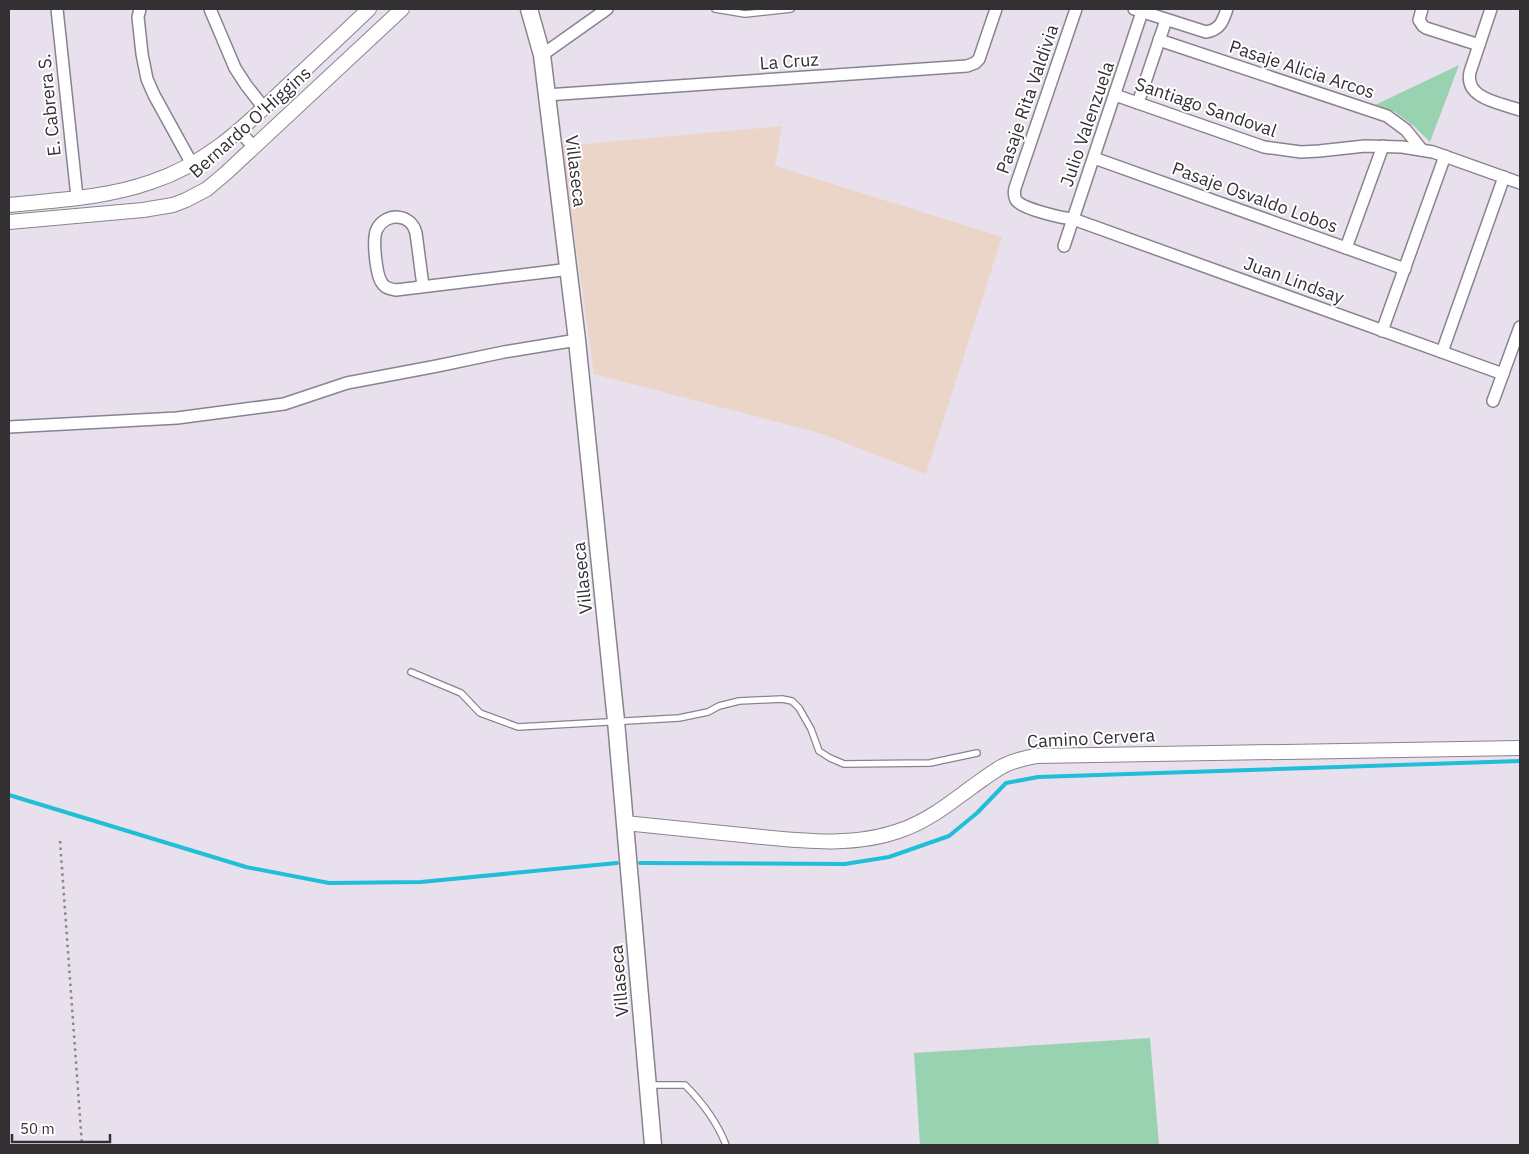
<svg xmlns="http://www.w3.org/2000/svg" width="1529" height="1154" font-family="'IBM Plex Sans',sans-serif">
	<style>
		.education { fill: #ebd5c8 }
		.green { fill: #99d2b0 }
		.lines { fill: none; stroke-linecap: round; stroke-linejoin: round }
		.stream { stroke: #21bed7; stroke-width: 4 }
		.service-casing { stroke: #8a838e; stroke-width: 8 }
		.minor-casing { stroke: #8a838e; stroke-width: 14 }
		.tertiary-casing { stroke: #8a838e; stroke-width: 16 }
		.secondary-casing { stroke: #8a838e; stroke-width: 19 }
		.path { stroke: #8a848c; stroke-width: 2.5; stroke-dasharray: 2.5 4; stroke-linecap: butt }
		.service { stroke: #fff; stroke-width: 5.5 }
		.minor { stroke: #fff; stroke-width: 11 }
		.tertiary { stroke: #fff; stroke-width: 14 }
		.secondary { stroke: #fff; stroke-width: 16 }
		.labels { text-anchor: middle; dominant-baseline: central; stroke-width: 4; stroke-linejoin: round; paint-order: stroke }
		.street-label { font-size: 18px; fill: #333034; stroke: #fff }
	</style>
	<rect width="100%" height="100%" fill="#e9e0ed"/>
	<path class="education" d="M782 126 775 166 1002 237 926 474 819 433 594 374 562 146Z"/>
	<g class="green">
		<path d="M1459 65 1430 142 1415 127 1395 112 1375 105Z"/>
		<path d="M1150 1038 1159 1145H920L914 1053Z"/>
	</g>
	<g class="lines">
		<g class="stream">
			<path d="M9 795 246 867 329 883 421 882 617 863"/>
			<path d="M640 863 845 864 889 857 949 836 977 813 1006 783 1038 777 1520 761"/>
		</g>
		<g class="service-casing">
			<g id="service">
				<path d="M715 9 745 14 791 9"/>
				<path d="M411 672 461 693 480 713 518 727 679 718 708 712 719 706 739 701 782 699 792 701 799 708 811 729 819 751 830 758 844 764 930 763 977 753"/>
				<path d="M649 1085H685C702 1102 717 1122 726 1145"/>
			</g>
		</g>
		<g class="minor-casing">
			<g id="minor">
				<path d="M57 9 77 197"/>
				<path d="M140 9 138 17 142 54 147 79 154 95 192 164"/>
				<path d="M210 9 235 68 246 85 264 108"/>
				<path d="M1076 9 1015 188C1014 192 1014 196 1016 200 1022 209 1062 218 1073 219L1503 374"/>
				<path d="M1134 9 1206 32C1220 30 1223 21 1227 9"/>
				<path d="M1422 9 1419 20 1423 26 1426 28 1479 45"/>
				<path d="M1491 9 1470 72C1464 99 1501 103 1520 110"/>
				<path d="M1159 40 1387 116 1406 130 1422 150"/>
				<path d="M542 55 607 9"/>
				<path d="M546 95 967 66 975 63 979 59 996 9"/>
				<path d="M1115 95 1264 147 1301 152 1319 151 1365 146 1402 147 1433 152 1520 183"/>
				<path d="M1138 103 1166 20"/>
				<path d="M239 131 254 147"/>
				<path d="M1094 158 1405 269"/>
				<path d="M1064 246 1142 12"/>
				<path d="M1346 248 1383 146"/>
				<path d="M423 286 416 233C411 213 386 212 377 229 372 238 376 275 382 283 385 288 390 289 396 290L554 271 569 269"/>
				<path d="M1382 331 1445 156"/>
				<path d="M1442 352 1504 177"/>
				<path d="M1493 401 1520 327"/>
				<path d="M9 427 177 418 284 404 347 383 437 366 504 352 577 340"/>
			</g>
		</g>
		<g class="tertiary-casing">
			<g id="tertiary">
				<path d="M9 205C56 200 106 198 151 182 208 163 244 127 286 87 314 61 342 35 369 9"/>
				<path d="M9 222 143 210 173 205 186 200 207 189 226 173 402 9"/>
				<path d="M625 823C664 827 703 831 742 835 795 840 853 849 904 829 929 820 950 803 972 787 982 780 992 772 1003 766 1013 761 1024 758 1036 756L1520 748"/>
			</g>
		</g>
		<g class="secondary-casing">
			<path id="secondary" d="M529 9 542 55 577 340 616 721 653 1145"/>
		</g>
		<path class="path" d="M60 841 82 1145"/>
		<use href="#service" class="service"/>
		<use href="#minor" class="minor"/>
		<use href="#tertiary" class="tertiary"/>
		<use href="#secondary" class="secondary"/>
	</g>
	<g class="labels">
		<g class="street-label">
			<text transform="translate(789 61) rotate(-4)">La Cruz</text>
			<text transform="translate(1302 69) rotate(18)">Pasaje Alicia Arcos</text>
			<text transform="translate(1027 99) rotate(-71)">Pasaje Rita Valdivia</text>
			<text transform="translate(49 105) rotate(-96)">E. Cabrera S.</text>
			<text transform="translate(1206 107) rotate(19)">Santiago Sandoval</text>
			<text transform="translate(250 122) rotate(-42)">Bernardo O'Higgins</text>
			<text transform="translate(1087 124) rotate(-71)">Julio Valenzuela</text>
			<text transform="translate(576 171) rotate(83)">Villaseca</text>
			<text transform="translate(1255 197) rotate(20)">Pasaje Osvaldo Lobos</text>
			<text transform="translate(1294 280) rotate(20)">Juan Lindsay</text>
			<text transform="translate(582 578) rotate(-96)">Villaseca</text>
			<text transform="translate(1091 738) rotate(-3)">Camino Cervera</text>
			<text transform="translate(619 981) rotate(-95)">Villaseca</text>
		</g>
	</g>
	<rect width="1529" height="1154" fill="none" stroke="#333034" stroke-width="20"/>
	<path d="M12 1134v8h98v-8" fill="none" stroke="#333034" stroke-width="2.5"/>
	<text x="20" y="1134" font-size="15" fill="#333034" stroke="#ffffff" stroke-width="4" paint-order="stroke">50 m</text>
</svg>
